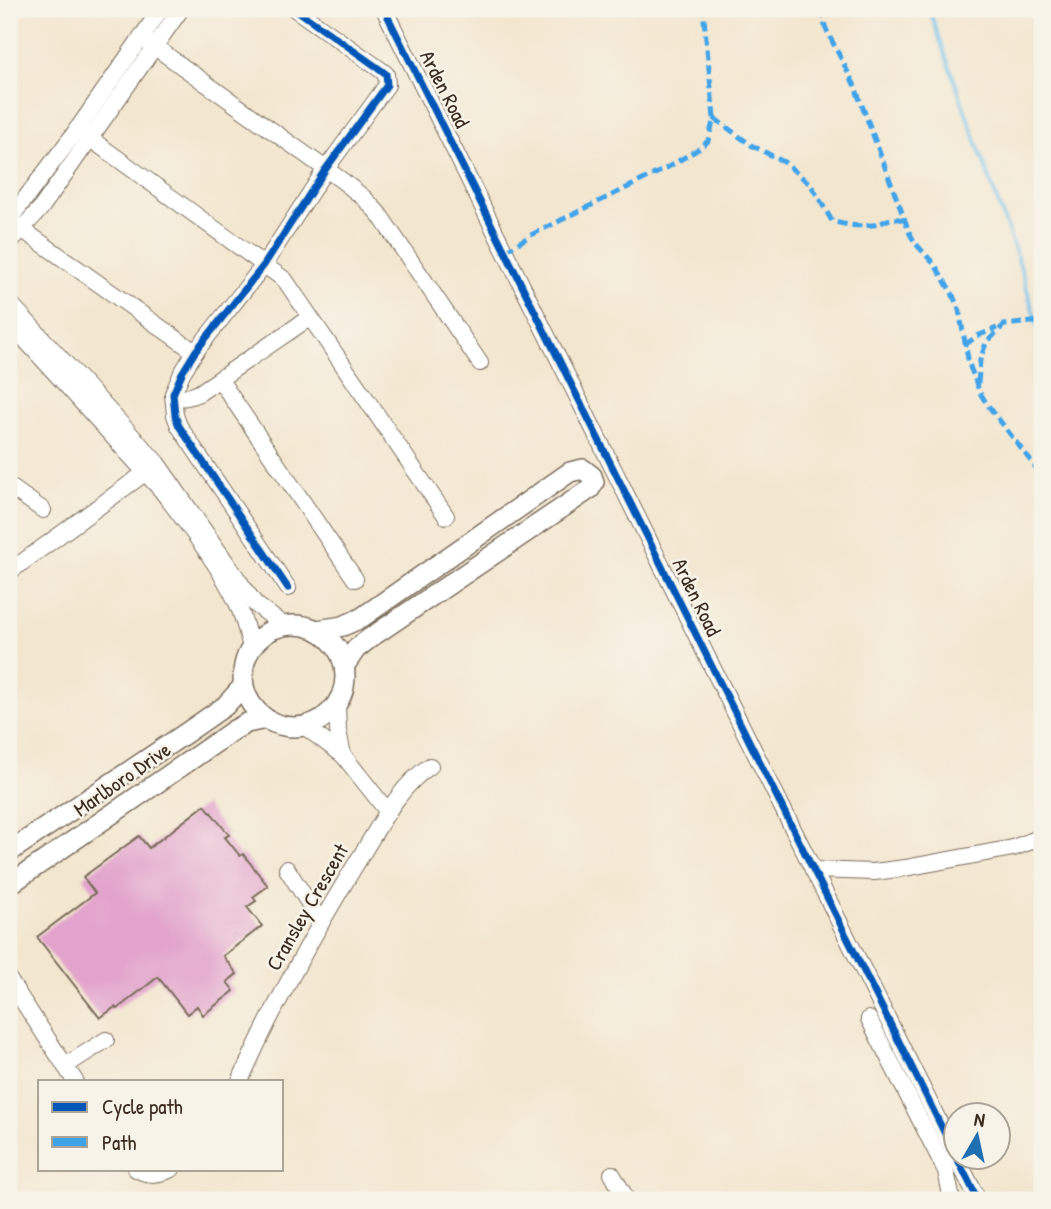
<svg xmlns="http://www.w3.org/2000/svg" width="1051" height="1209" font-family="'Patrick Hand',sans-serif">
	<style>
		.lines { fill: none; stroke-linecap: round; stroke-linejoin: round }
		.stream { stroke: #6fc1eb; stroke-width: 3.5 }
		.building { fill: #e2a3cc }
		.minor-casing { stroke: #7b6c5c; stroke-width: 18 }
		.major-casing { stroke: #7b6c5c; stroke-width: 22 }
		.minor { stroke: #fff; stroke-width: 16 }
		.major { stroke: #fff; stroke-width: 19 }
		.quiet { stroke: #3fa3ea; stroke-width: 5; stroke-dasharray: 10 5; stroke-linecap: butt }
		.cycleway-casing { stroke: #f7f3e8; stroke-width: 11 }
		.cycleway { stroke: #0057b8; stroke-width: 7 }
		.labels { text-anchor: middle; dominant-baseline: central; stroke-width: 5; stroke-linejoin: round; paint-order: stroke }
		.street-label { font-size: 21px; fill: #3b2a1e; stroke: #f7f3e8 }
	</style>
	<rect width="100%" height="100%" fill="#f7f3e8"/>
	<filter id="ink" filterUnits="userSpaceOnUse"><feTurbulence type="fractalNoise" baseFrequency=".0143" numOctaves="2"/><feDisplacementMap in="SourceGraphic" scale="14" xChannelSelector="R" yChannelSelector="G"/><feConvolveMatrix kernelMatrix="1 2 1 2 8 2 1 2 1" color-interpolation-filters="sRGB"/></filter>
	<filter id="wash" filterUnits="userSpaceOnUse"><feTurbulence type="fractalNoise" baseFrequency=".00686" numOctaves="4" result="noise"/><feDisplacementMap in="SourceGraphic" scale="28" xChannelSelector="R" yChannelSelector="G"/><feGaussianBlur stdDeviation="1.57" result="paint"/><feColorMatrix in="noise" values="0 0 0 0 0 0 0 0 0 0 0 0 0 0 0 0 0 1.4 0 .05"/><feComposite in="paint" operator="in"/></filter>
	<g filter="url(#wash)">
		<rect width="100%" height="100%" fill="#f3e6cf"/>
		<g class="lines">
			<path class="stream" d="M929 9 1018 259 1042 341"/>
		</g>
		<g id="blocks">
			<path class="building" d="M205 805 229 835 225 837 240 856 243 854 268 886 253 897 256 901 247 907 262 926 223 956 237 974 227 982 234 991 203 1015 197 1006 187 1014 158 977 117 1009 115 1007 100 1018 37 937 95 893 83 877 139 836 149 848Z"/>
		</g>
	</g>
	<g filter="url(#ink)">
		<use href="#blocks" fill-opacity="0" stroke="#7b6c5c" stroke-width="2"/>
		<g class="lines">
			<g class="minor-casing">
				<g id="minor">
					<path d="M384 9 978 1200"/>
					<path d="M141 37 344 182 364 198 379 214 480 363"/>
					<path d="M77 129 285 280 446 516"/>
					<path d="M9 220 74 134 161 9"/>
					<path d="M16 225 195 352"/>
					<path d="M9 243 41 208 181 9"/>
					<path d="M9 302 157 463 255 604 283 625"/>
					<path d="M9 322 162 491C187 524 221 567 238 605 244 619 247 633 251 647"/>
					<path d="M220 380 355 579"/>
					<path d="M173 394C183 400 189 397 199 393L309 318"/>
					<path d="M9 486 43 510"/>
					<path d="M9 572 153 467"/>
					<path d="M288 588 179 426 175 415 173 394 182 373 195 352 264 265 325 170 387 85 386 74 381 70 295 9"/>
					<path d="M337 704 338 731 343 755"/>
					<path d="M304 726 343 755 388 812"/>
					<path d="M287 869 321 922"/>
					<path d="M813 870 874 872 905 868 1013 848 1042 837"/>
					<path d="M9 980 75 1081"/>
					<path d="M869 1019 946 1171 952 1200"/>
					<path d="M65 1066 106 1040"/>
					<path d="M240 1081C274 1004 315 931 359 859 379 827 398 787 430 766"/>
					<path d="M136 1169C149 1176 158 1175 172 1169"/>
					<path d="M612 1174 627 1200"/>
				</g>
			</g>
			<g class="major-casing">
				<g id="major">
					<circle cx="294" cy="676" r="51"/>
					<path d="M317 630 343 626 361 618 570 472 583 469 592 476 594 482 590 489 370 638 356 649 345 665"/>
					<path d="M9 852 186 733 225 706 243 686"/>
					<path d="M9 885 234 730 247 723 266 719"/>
				</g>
			</g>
			<use href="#minor" class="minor"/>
			<use href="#major" class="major"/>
			<g class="quiet">
				<path d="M820 9 826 29 854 84 910 234 916 244 935 265 952 293 959 310 969 364 980 393 987 404 1036 468 1042 487"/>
				<path d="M714 118 751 145 784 162 811 185 832 221C845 225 859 227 872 225 889 223 883 216 905 220"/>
				<path d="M505 251 533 234 665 169 700 148 708 141 714 118 703 9"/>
				<path d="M965 345 977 336 997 328"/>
				<path d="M978 383 980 360 986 343 1004 325 1042 321"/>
			</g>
			<g class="cycleway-casing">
				<g id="cycleway">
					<path d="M384 9 978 1200"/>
					<path d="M288 588 179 426 175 415 173 394 182 373 195 352 264 265 325 170 387 85 386 74 381 70 295 9"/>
				</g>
			</g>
			<use href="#cycleway" class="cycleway"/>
		</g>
	</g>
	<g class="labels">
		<g class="street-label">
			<text transform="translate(445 89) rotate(63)">Arden Road</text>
			<text transform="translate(697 597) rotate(64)">Arden Road</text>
			<text transform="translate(122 779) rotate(-35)">Marlboro Drive</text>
			<text transform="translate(307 907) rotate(-60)">Cransley Crescent</text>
		</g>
	</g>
	<rect width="1051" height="1209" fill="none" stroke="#f7f3e8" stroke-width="35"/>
	<rect x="38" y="1080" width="245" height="91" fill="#f7f3e8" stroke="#aca397" stroke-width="2"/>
	<rect x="52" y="1102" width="35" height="10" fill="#0057b8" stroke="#aca397" stroke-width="2"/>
	<text x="102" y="1114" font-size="21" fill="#3b2a1e">Cycle path</text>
	<rect x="52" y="1137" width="35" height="10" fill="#3fa3ea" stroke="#aca397" stroke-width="2"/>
	<text x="102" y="1150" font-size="21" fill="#3b2a1e">Path</text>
	<g transform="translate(977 1136) rotate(9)"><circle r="33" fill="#f7f3e8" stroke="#aca397" stroke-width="2"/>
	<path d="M0-5L12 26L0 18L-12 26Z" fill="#1f6fb2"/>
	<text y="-10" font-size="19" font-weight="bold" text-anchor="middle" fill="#3b2a1e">N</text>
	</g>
</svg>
